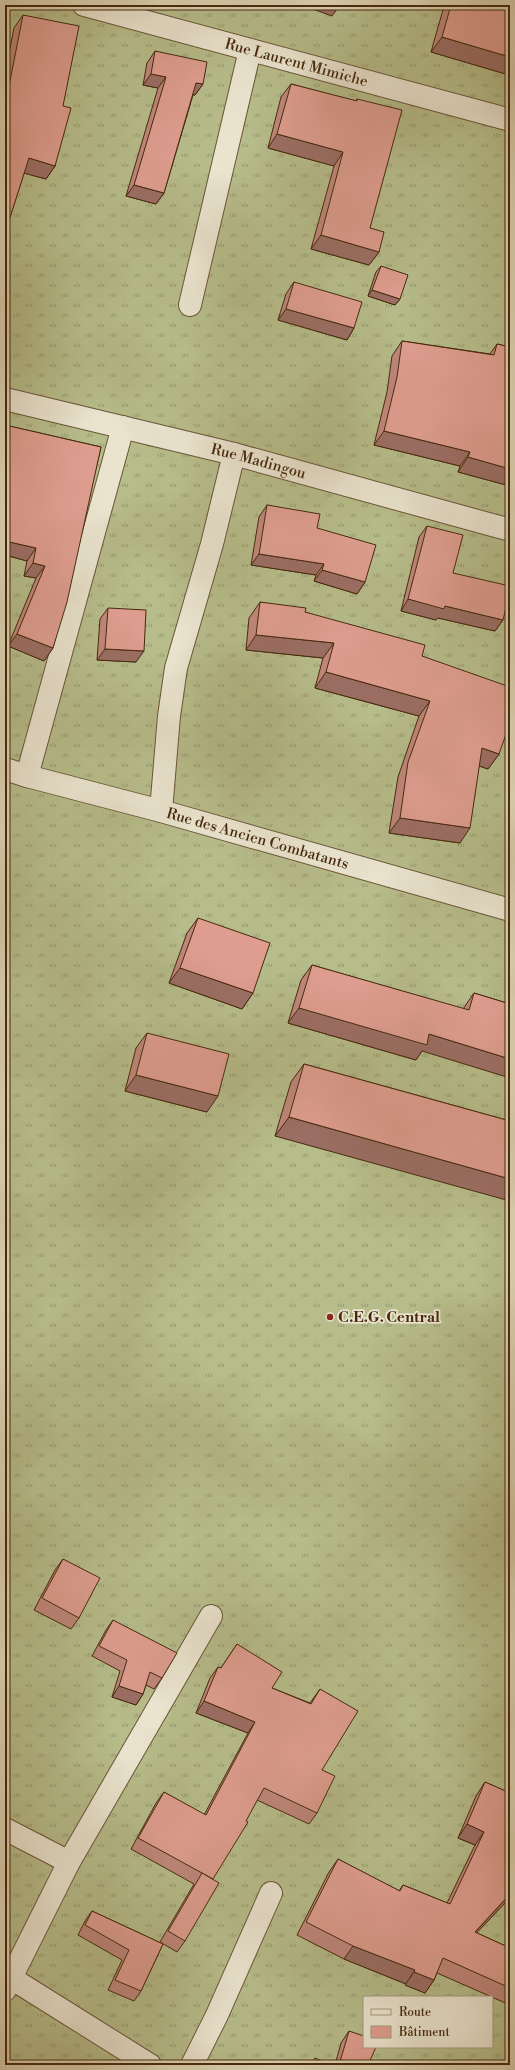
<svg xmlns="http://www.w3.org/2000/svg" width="515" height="2070" font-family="'Libre Bodoni',serif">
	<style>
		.grass { fill: url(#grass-tufts); stroke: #7e724c; fill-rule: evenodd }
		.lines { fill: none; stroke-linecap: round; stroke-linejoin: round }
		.minor-casing { stroke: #6c5437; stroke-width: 24 }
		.minor { stroke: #eae4cf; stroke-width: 22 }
		.wall { fill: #bf877b; stroke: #46290d }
		.shaded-wall { fill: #9b6e64; stroke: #46290d }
		.building { fill: #de9d8f; stroke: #46290d }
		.poi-dot { fill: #8f2418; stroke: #eae4cf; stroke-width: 1.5 }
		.labels { text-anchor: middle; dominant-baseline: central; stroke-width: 3.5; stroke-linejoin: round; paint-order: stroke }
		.street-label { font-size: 15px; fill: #46290d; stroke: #eae4cf }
		.poi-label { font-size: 15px; font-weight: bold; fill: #46290d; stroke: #eae4cf; text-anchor: start }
	</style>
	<defs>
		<pattern id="grass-tufts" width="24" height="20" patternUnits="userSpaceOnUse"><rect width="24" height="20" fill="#b6bc8a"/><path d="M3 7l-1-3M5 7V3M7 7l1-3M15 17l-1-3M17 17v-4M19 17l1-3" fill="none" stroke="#96996f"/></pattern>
	</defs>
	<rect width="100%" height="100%" fill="#ded5b5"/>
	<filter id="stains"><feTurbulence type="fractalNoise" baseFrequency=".005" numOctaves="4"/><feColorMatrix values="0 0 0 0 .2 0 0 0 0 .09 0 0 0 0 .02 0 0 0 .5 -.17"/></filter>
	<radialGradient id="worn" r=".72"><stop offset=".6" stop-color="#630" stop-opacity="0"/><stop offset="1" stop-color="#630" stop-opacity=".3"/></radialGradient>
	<path class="grass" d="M5 5H510V2065H5ZM364 1997H492V2047H364Z"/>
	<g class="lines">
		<g class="minor-casing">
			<g id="minor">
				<path id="s1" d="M84 5 510 120"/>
				<path d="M190 305 250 50"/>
				<path id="s2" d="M5 399 234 454 510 530"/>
				<path id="s3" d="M5 769 27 776 161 811 510 910"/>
				<path d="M27 776 123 427"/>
				<path d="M161 811 169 716 176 668 212 544 234 454"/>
				<path d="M5 1829 69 1862"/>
				<path d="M11 1978 150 2065"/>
				<path d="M5 1990 69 1862 211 1616"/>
				<path d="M192 2065 217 2015 271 1893"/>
			</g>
		</g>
		<use href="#minor" class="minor"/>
	</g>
	<g class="wall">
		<path d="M445 5H510V74L509 75 431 52 444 6Z"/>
		<path d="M23 15 63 106 55 166 46 179 24 173 5 233V73L14 28Z"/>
		<path d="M155 51 203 84 195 95H193L164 193 156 204 126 196 158 88 143 85 147 63Z"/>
		<path d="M291 84 356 101 357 99 370 228 379 252 369 265 311 249 334 166 268 148 281 97Z"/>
		<path d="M381 266 400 299 395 305 368 296 376 272Z"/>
		<path d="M294 282 354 328 347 340 278 320 286 294Z"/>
		<path d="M402 341 490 354 497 344 510 347V486L458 472 460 466 374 445 387 392 392 356Z"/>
		<path d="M5 425 101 447 53 648 44 661 8 646 36 578 24 576 27 561 5 555Z"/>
		<path d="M267 505 317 528 365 582 357 594 314 581 316 575 251 565 259 517Z"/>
		<path d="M427 526 453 573 503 620 495 631 438 618 436 620 401 611 419 537Z"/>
		<path d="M260 602 305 612 422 656 499 754 488 769 479 766 460 843 389 833 398 777 419 716 315 688 323 658 246 650 249 618Z"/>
		<path d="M108 608 136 662 97 660 100 619Z"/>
		<path d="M198 918 253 993 242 1009 169 983 187 933Z"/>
		<path d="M312 965 463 1009 474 993 510 1004 422 1051 416 1060 288 1023 301 980Z"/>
		<path d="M147 1033 207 1112 125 1091 136 1048Z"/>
		<path d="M304 1064 510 1121 275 1136 291 1082Z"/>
		<path d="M63 1559 79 1618 71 1629 34 1610 55 1570Z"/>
		<path d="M113 1620 162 1678 154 1689 146 1685 143 1694 136 1705 112 1697 120 1671 92 1656 106 1630Z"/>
		<path d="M237 1644 272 1688 310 1703 320 1689 322 1770 317 1813 309 1824 257 1800 212 1879 185 1941 177 1952 160 1942 194 1884 131 1849 156 1803 164 1792 204 1815 248 1733 196 1713 210 1678 218 1667 221 1668Z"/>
		<path d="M485 1782 510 1793 477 1933 510 1948V2005L437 1973 434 1980 425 1993 405 1985 406 1984 344 1959 297 1935 329 1872 338 1859 399 1891 403 1885 447 1903 475 1845 458 1838 476 1796Z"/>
		<path d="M92 1911 163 1944 141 1991 134 2001 108 1990 122 1960 78 1935 85 1921Z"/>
		<path d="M349 2031 368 2065H335L341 2043Z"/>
	</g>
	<g class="shaded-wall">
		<path d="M302 5H340L332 16Z"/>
		<path d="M442 37 510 57V74L509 75 431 52Z"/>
		<path d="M151 74 166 77 158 88 143 85Z"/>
		<path d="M196 83 203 84 195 95 189 94Z"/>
		<path d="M277 134 343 152 334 166 268 148Z"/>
		<path d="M29 158 55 166 46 179 20 172Z"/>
		<path d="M134 185 164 193 156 204 126 196Z"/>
		<path d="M321 235 379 252 369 265 311 249Z"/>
		<path d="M372 290 400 299 395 305 368 296Z"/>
		<path d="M286 309 354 328 347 340 278 320Z"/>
		<path d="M384 431 470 452 460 466 374 445Z"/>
		<path d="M468 457 510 469V486L458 472Z"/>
		<path d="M5 470 10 471 5 478Z"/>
		<path d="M5 541 36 548 27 561 5 555Z"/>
		<path d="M259 554 324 564 316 575 251 565Z"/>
		<path d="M33 563 45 566 36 578 24 576Z"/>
		<path d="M322 570 365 582 357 594 314 581Z"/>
		<path d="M408 599 445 606 503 620 495 631 438 618 436 620 401 611Z"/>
		<path d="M17 634 53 648 44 661 8 646Z"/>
		<path d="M256 635 334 643 323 658 246 650Z"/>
		<path d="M105 649 144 651 136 662 97 660Z"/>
		<path d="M326 672 430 701 419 716 315 688Z"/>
		<path d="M482 748 499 754 488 769 471 763Z"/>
		<path d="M400 818 470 828 460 843 389 833Z"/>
		<path d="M180 968 253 993 242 1009 169 983Z"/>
		<path d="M299 1008 429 1034 510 1059V1078L422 1051 416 1060 288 1023Z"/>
		<path d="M136 1075 218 1096 207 1112 125 1091Z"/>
		<path d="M289 1117 510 1179V1201L275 1136Z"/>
		<path d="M119 1686 143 1694 136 1705 112 1697Z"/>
		<path d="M204 1701 255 1722 248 1733 196 1713Z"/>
		<path d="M467 1824 484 1832 475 1845 458 1838Z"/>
		<path d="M510 1894V1898L465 1945 475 1932Z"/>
		<path d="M353 1946 415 1970 406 1984 344 1959Z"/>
		<path d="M414 1972 434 1980 425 1993 405 1985Z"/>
	</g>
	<g class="building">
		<path d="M451 5H510V57L442 37Z"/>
		<path d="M23 15 79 26 63 106 71 108 55 166 29 158 5 233V90L8 91Z"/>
		<path d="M155 51 207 62 203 84 196 83 164 193 134 185 166 77 151 74Z"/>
		<path d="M291 84 357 101V99L402 110 370 228 384 232 379 252 321 235 343 152 277 134Z"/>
		<path d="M381 266 408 275 400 299 372 290Z"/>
		<path d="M294 282 362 302 354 328 286 309Z"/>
		<path d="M402 341 494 355 497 344 510 347V469L468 457 470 452 384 431 397 377Z"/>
		<path d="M5 425 101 447 67 602 53 648 17 634 45 566 33 563 36 548 5 541V493L10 471 5 470Z"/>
		<path d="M267 505 320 514 317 528 376 545 365 582 322 570 324 564 259 554Z"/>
		<path d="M427 526 463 535 453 573 510 586V591L503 620 445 606 444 609 408 599Z"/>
		<path d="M260 602 306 608 305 612 425 645 422 656 510 687V723L499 754 482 748 470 828 400 818 408 762 430 701 326 672 334 643 256 635Z"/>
		<path d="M108 608 146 610 144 651 105 649Z"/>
		<path d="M198 918 270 943 253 993 180 968Z"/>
		<path d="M312 965 469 1010 474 993 510 1004V1059L429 1034 427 1045 299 1008Z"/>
		<path d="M147 1033 229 1054 218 1096 136 1075Z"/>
		<path d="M304 1064 510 1121V1179L289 1117Z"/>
		<path d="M63 1559 100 1578 79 1618 42 1598Z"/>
		<path d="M113 1620 177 1653 162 1678 150 1672 143 1694 119 1686 127 1660 99 1646Z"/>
		<path d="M237 1644 282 1672 272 1688 311 1704 320 1689 358 1711 322 1770 335 1776 317 1813 264 1788 246 1821 248 1822 213 1879 138 1838 164 1792 206 1815 255 1722 204 1701 218 1667 221 1668Z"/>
		<path d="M485 1782 510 1793V1894L475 1932 510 1948V1988L443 1958 434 1980 414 1972 415 1970 353 1946 306 1922 338 1859 400 1891 403 1885 450 1904 484 1832 467 1824Z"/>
		<path d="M202 1873 219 1883 185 1941 168 1931Z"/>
		<path d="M92 1911 163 1944 141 1991 115 1980 129 1950 85 1925Z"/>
		<path d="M349 2031 364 2036V2047H376L368 2065H339Z"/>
		<path d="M315 2058 331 2065H312Z"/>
		<path d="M115 2062 119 2065H113Z"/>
	</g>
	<circle class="poi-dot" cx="330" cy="1317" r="4"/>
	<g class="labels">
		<g class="street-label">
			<text stroke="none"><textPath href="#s1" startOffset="220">Rue Laurent Mimiche</textPath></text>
			<text stroke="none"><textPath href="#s2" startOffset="261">Rue Madingou</textPath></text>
			<text stroke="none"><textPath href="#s3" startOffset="262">Rue des Ancien Combatants</textPath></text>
		</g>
		<g class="poi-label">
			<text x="338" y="1317">C.E.G. Central</text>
		</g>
	</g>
	<rect width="515" height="2070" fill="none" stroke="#ded5b5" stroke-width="20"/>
	<rect x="6" y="6" width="503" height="2058" fill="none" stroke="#46290d" stroke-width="2"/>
	<rect x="10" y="10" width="495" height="2050" fill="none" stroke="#46290d"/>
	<rect x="363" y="1996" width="130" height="52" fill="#eae4cf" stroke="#a89981"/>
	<rect x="371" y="2009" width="20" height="6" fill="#eae4cf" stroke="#a89981"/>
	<text x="399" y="2016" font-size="12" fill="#46290d">Route</text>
	<rect x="371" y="2026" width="20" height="12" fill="#de9d8f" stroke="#a89981"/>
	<text x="399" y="2036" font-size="12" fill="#46290d">Bâtiment</text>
	<rect width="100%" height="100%" filter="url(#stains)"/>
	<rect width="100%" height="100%" fill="url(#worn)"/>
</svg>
